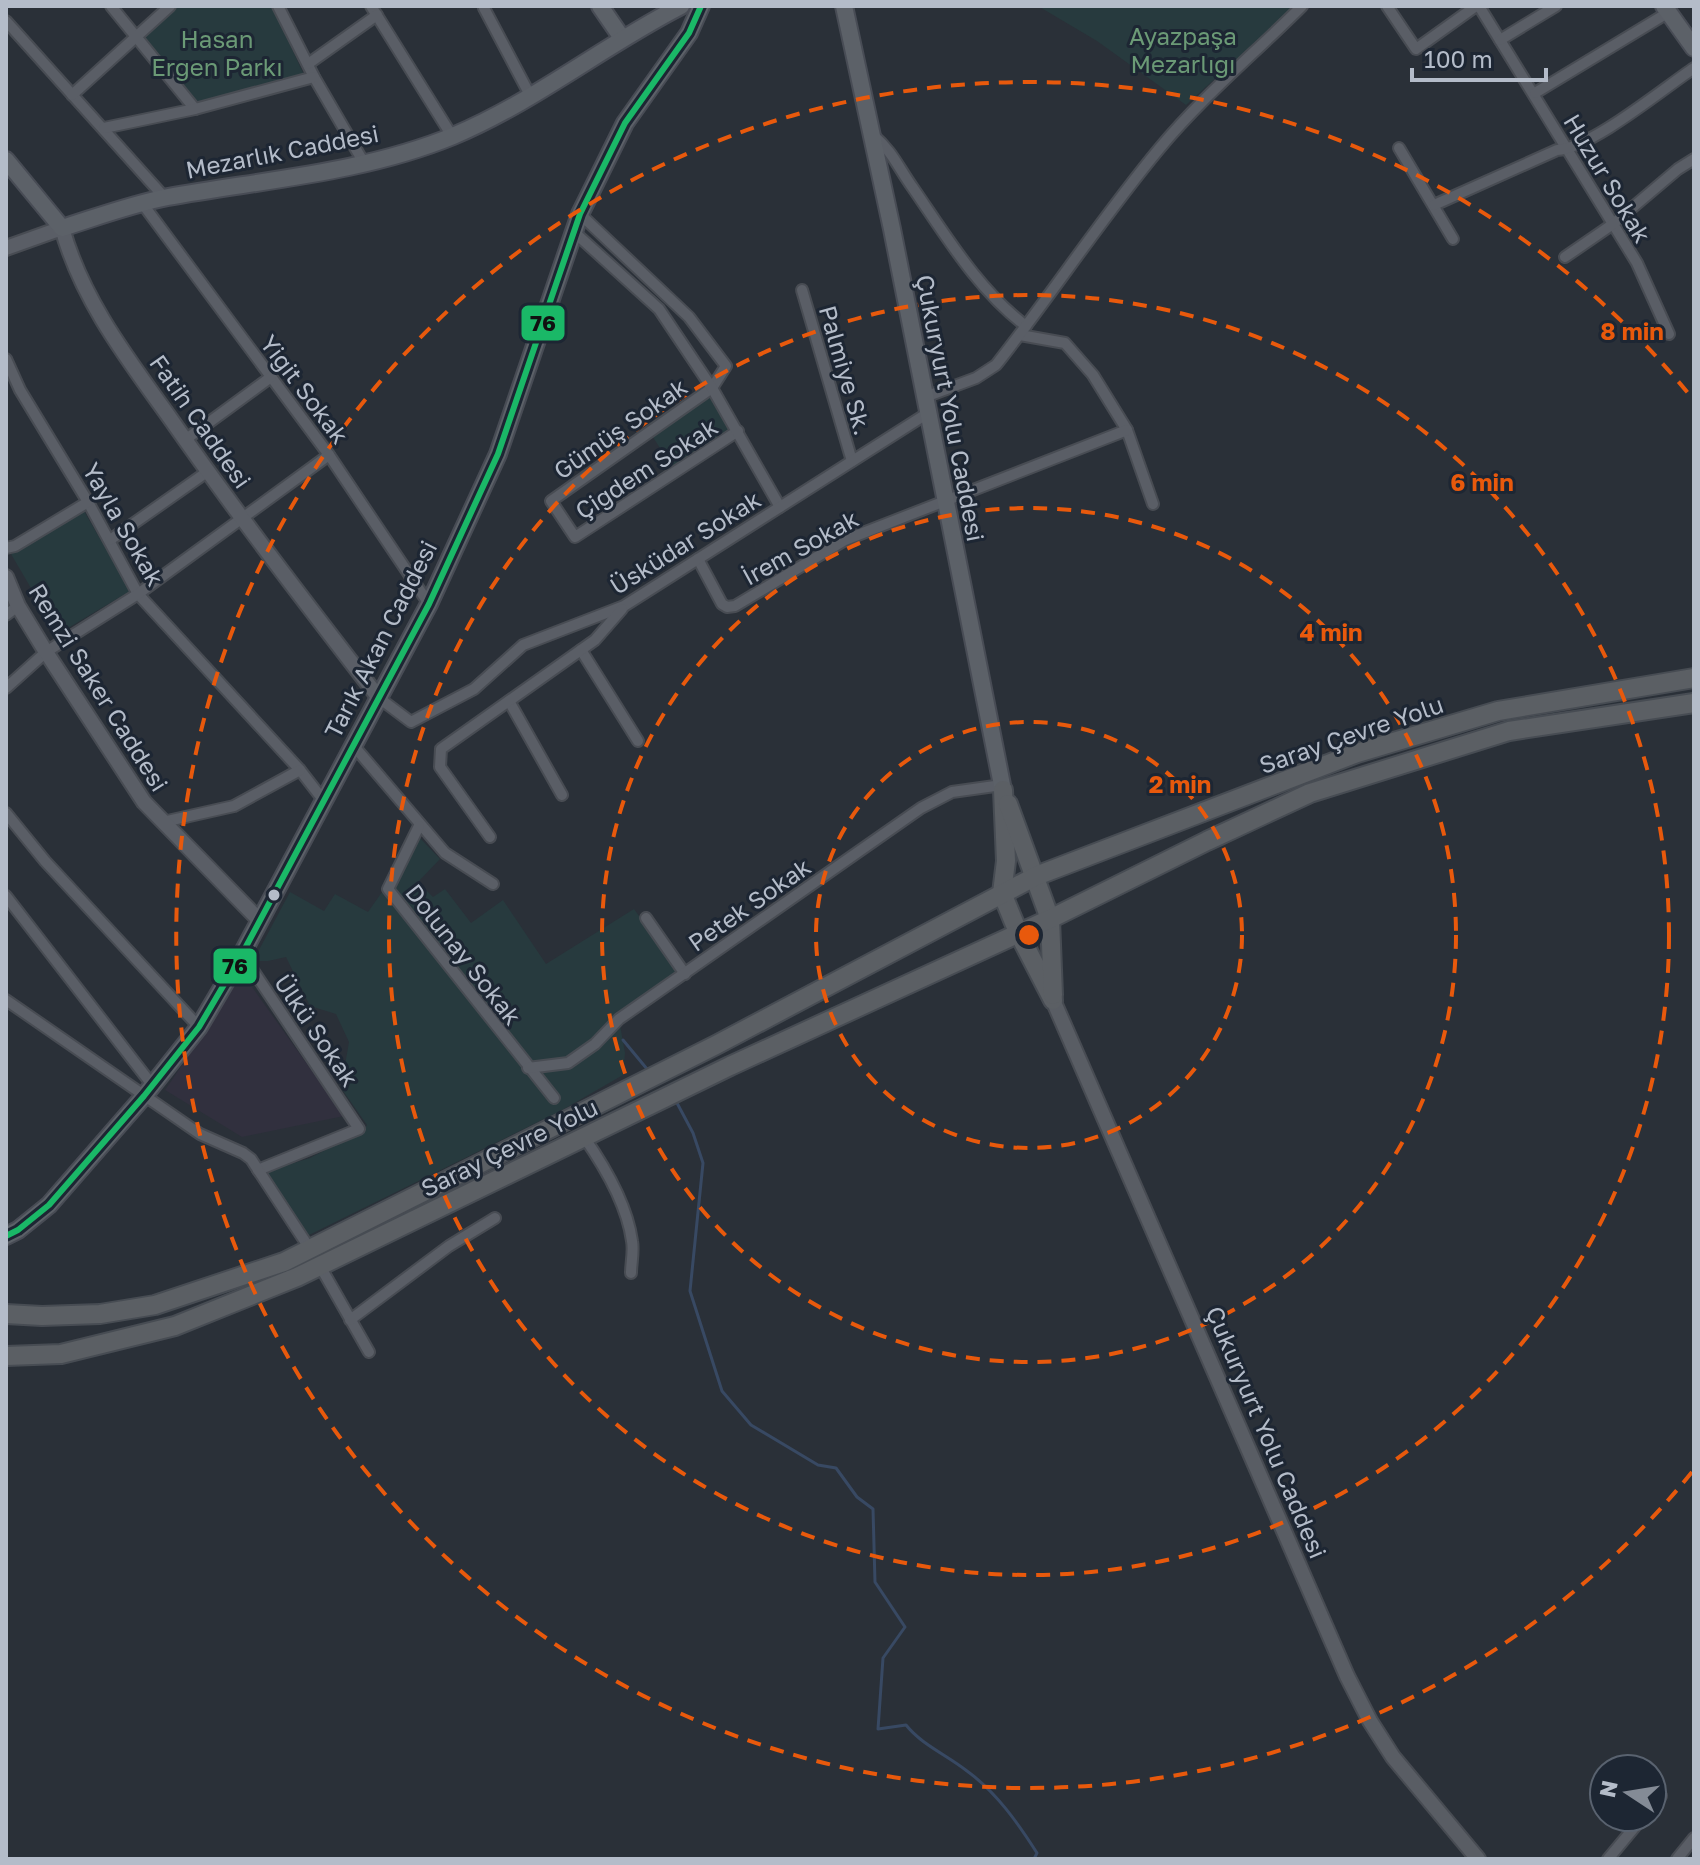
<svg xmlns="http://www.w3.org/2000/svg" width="1700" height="1865" font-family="'Golos Text',sans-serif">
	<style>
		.medical { fill: #31303e }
		.green { fill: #273a3e }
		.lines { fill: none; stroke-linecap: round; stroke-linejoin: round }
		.stream { stroke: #384963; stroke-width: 3 }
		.minor-casing { stroke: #484c53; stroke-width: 14 }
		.tertiary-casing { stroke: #484c53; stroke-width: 18 }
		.secondary-casing { stroke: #484c53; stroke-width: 18 }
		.primary-casing { stroke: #484c55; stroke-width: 20 }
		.trunk-casing { stroke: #474c53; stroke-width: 22 }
		.minor { stroke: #5a5e66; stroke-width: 10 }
		.tertiary { stroke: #5a5e66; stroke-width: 14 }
		.secondary { stroke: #595d64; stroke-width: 14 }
		.primary { stroke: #5c6168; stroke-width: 16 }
		.trunk { stroke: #5b5f64; stroke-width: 18 }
		.bus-1-casing { stroke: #1d2633; stroke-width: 12 }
		.bus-1 { stroke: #1ab867; stroke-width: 6 }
		.ring { fill: none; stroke: #e8590c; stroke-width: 4; stroke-dasharray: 14 10 }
		.bus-dot { fill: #b4bcc9; stroke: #1d2633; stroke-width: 3 }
		.labels { text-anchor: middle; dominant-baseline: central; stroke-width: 6; stroke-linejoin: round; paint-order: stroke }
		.park-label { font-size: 24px; fill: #6b9a76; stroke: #1d2633 }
		.street-label { font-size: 24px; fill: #b4bcc9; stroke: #1d2633 }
		.centre { fill: #e8590c; stroke: #1d2633; stroke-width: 4 }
		.ring-label { font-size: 24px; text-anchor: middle; font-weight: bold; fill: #e8590c; stroke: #1d2633; stroke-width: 6; stroke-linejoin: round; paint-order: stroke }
		.line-badge { stroke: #1d2633; stroke-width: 3 }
		.pale-badge-label { font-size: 22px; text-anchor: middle; font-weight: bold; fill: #111 }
	</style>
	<rect width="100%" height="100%" fill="#2a3038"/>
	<path class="medical" d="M240 970 344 1116 242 1137 165 1090 206 1030Z"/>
	<g class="green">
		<path d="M177 6H272L304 75 197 102 146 41 145 37Z"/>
		<path d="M1038 6H1295L1186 105 1097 41Z"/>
		<path d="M708 395 730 432 674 470 651 434Z"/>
		<path d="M84 511 130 591 58 634 11 554Z"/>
		<path d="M420 838 440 859 418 882 433 897 445 889 471 923 503 900 546 964 634 909 676 968 675 975 620 1025 625 1053 623 1075 564 1109 307 1236 264 1172 310 1158 364 1130 367 1125 341 1088 349 1042 336 1014 310 1006 286 957 268 961H253L290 892 324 911 335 894 368 912Z"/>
	</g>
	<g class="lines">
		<g class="stream">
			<path d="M623 1040 647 1069"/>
			<path d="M677 1103 693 1133 703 1163 690 1291 722 1391 751 1425 818 1465 836 1468 857 1497 873 1509 875 1582 905 1627 883 1658 878 1729 906 1725C922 1745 947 1755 967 1771 996 1792 1018 1823 1037 1853L1034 1859"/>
		</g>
		<g class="minor-casing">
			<g id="minor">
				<path d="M111 6 195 109"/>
				<path d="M278 6 314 77 364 163"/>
				<path d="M371 6 452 136"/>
				<path d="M1387 6 1416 49 1476 6"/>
				<path d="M1479 6 1637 263 1669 334"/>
				<path d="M484 8 531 97"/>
				<path d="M6 21 165 198"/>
				<path d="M1500 40 1556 6"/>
				<path d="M308 64 377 15"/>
				<path d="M1535 93 1669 12"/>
				<path d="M72 95 170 6"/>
				<path d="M104 128 195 109 314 77"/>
				<path d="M873 135C893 152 898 167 913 188 946 236 979 291 1026 326"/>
				<path d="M1399 148 1453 239"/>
				<path d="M142 203 329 455 429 604"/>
				<path d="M1434 205 1557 150C1590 149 1664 88 1694 68"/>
				<path d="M580 214 689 317 726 366 712 388 551 501 575 537 738 431"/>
				<path d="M573 231 659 309 712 388 780 507"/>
				<path d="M1565 257 1613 224 1678 169 1694 159"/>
				<path d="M802 290 852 461"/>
				<path d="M1020 335 1065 343 1093 375 1127 430 1153 504"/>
				<path d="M6 359 20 390 88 502 138 594 300 770 324 801"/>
				<path d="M925 397 976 378 996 365C1052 294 1101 219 1159 149 1202 97 1254 54 1302 6"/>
				<path d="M185 440 271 377"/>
				<path d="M110 540 207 472"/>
				<path d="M6 548 15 546 88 502"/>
				<path d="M698 559 722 604 727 607 735 606 845 540 1127 430"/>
				<path d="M6 615 18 606"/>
				<path d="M581 650 638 741"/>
				<path d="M6 688 46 652 138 594 329 455"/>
				<path d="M379 698 411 722 474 689 523 645 624 606 928 413"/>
				<path d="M509 701 562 795"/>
				<path d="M353 745 445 853 493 884"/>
				<path d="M6 813 45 861 199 1027"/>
				<path d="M163 822 234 806 300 770"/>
				<path d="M419 826 388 889 554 1098"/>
				<path d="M490 837 440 767 441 749 595 640 622 609"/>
				<path d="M6 896 153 1086"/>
				<path d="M646 918 685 974"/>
				<path d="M242 954 359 1129 258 1170"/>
				<path d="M6 1000 200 1134 243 1153 251 1159 310 1249"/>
				<path d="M528 1068 568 1063 595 1044 619 1019 921 808 952 792 1002 785"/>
				<path d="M584 1137C605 1167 627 1204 632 1241 634 1251 631 1263 631 1273"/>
				<path d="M320 1266 369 1352"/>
				<path d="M350 1320 449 1246 495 1218"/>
				<path d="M1652 1807 1661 1796"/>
				<path d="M1608 1859 1643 1817"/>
				<path d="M1677 1859 1694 1838"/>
			</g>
		</g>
		<g class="tertiary-casing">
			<g id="tertiary">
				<path d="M6 248 62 228C82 300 127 358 170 418 237 514 308 606 379 698"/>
				<path d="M6 577 18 606 46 652 144 802 260 921"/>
			</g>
		</g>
		<g class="secondary-casing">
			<path id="secondary" d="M1053 1000 1347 1676 1370 1721 1393 1757 1478 1859"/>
		</g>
		<g class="primary-casing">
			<g id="primary">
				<path d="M600 6 622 38"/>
				<path d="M844 6 892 229 1003 790"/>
				<path d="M1664 6 1694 48"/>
				<path d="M6 160 62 228C97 217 132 204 168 197 262 180 363 173 453 136 534 102 603 46 681 6"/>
				<path d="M6 1236 18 1230 49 1205 144 1096 199 1027 242 954 429 604 498 454 580 214 625 123 689 33 701 6"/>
			</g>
		</g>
		<g class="trunk-casing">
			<g id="trunk">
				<path d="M1003 790 1006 861 1002 893 1018 932 1053 1000"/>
				<path d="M1008 804 1050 919 1053 995"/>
				<path d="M6 1314 42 1316 100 1314 155 1305 284 1262 716 1045 1036 876 1357 753 1498 711 1694 678"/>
				<path d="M6 1356 61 1354 175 1326 297 1277 730 1066 1050 919 1207 841 1310 793 1509 731 1694 703"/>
			</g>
		</g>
		<use href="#minor" class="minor"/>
		<use href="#tertiary" class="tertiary"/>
		<use href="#secondary" class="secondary"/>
		<use href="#primary" class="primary"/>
		<use href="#trunk" class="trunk"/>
		<g class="bus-1-casing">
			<path id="bus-1" d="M6 1236 18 1230 49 1205 144 1096 199 1027 242 954 429 604 498 454 580 214 625 123 689 33 701 6"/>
		</g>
		<use href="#bus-1" class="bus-1"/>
	</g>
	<g class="ring">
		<circle cx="1029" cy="935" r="213"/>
		<circle cx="1029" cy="935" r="427"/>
		<circle cx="1029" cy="935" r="640"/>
		<path d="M1692 1472A853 853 0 1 1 1692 398"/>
	</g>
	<circle class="bus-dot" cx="274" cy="895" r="7"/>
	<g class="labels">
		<g class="park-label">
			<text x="1183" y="35">Ayazpaşa<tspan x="1183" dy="28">Mezarlığı</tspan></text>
			<text x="217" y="38">Hasan<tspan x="217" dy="28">Ergen Parkı</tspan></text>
		</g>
		<g class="street-label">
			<text transform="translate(282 151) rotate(-11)">Mezarlık Caddesi</text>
			<text transform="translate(1608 178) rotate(59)">Huzur Sokak</text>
			<text transform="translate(846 370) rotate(74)">Palmiye Sk.</text>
			<text transform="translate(305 389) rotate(53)">Yiğit Sokak</text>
			<text transform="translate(951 408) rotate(79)">Çukuryurt Yolu Caddesi</text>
			<text transform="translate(201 421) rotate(55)">Fatih Caddesi</text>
			<text transform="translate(620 428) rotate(-35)">Gümüş Sokak</text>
			<text transform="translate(646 468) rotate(-33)">Çiğdem Sokak</text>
			<text transform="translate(124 524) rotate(60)">Yayla Sokak</text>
			<text transform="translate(685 542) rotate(-32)">Üsküdar Sokak</text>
			<text transform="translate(800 547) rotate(-29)">İrem Sokak</text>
			<text transform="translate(380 639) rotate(-63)">Tarık Akan Caddesi</text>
			<text transform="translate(99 687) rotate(58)">Remzi Saker Caddesi</text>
			<text transform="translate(1351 734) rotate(-19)">Saray Çevre Yolu</text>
			<text transform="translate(749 904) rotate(-35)">Petek Sokak</text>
			<text transform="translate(464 954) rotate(52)">Dolunay Sokak</text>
			<text transform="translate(317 1030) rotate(56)">Ülkü Sokak</text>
			<text transform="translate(509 1147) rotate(-26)">Saray Çevre Yolu</text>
			<text transform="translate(1267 1432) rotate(67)">Çukuryurt Yolu Caddesi</text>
		</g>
	</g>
	<circle cx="1029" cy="935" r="12" class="centre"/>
	<g class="ring-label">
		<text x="1632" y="340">8 min</text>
		<text x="1482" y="491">6 min</text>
		<text x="1331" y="641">4 min</text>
		<text x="1180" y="793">2 min</text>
	</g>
	<g class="line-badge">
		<rect x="520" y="304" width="46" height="38" rx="8" fill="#1ab867"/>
		<rect x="212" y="947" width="46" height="38" rx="8" fill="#1ab867"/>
	</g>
	<g class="pale-badge-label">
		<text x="543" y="331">76</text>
		<text x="235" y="974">76</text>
	</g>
	<rect width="1700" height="1865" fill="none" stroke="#b4bcc9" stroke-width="16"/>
	<g transform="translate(1628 1793) rotate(282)"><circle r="38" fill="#1d2633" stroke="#59626f" stroke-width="2"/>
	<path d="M0-6L14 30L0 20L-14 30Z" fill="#848b96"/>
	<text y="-12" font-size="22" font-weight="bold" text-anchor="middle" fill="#b4bcc9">N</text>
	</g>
	<path d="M1412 68v12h134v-12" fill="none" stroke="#b4bcc9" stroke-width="4"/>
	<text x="1424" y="68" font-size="24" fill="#b4bcc9" stroke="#1d2633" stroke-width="6" paint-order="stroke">100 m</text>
</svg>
